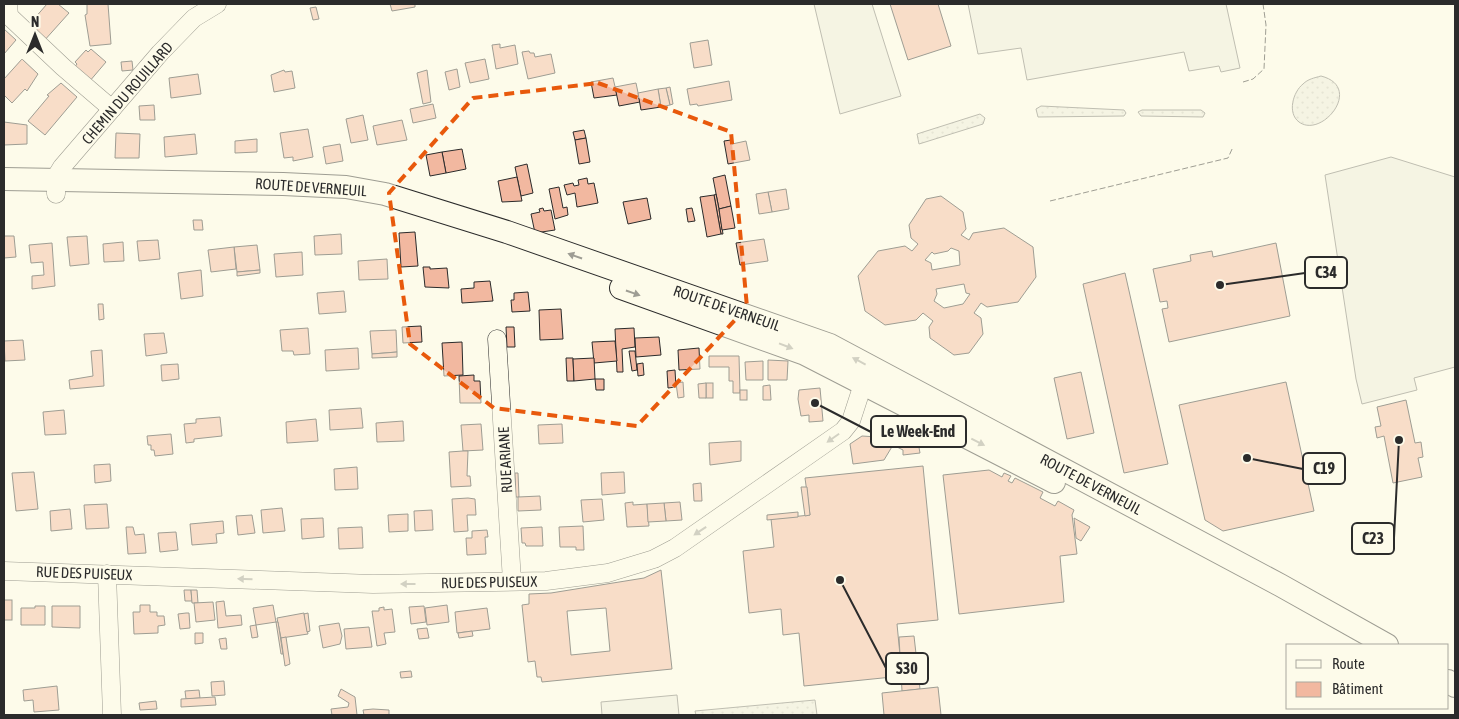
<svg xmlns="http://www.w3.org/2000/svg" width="1459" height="719" font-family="'Asap Condensed',sans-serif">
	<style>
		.grass { fill: url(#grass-dots); stroke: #74746e }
		.parking { fill: #eceadb; stroke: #74746e }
		.building { fill: #f2b8a0; stroke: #2b2b2b; fill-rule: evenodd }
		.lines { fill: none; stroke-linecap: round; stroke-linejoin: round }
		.minor-casing { stroke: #2b2b2b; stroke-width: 19 }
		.major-casing { stroke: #2b2b2b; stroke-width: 24 }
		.minor { stroke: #fdfbea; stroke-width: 18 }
		.major { stroke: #fdfbea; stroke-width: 22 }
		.fence { stroke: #2b2b2b; stroke-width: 1; stroke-dasharray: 6 2.5; stroke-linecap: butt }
		.oneway { fill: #9e9d94 }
		.marked { fill: none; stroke: #e8590c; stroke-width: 4; stroke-dasharray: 10 6; stroke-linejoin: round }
		.labels { text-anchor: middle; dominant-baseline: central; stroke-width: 4; stroke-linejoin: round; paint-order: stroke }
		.street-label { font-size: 15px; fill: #2b2b2b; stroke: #fdfbea }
		.leader { fill: none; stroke: #2b2b2b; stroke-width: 2 }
		.callout-dot { fill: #2b2b2b; stroke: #fdfbea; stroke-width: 2 }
		.callout { fill: #fdfbea; stroke: #2b2b2b; stroke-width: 2 }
		.callout-label { font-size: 16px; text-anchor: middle; font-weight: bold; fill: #2b2b2b }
	</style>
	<defs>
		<pattern id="grass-dots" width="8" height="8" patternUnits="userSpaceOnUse" patternTransform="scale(1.25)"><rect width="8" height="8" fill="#ecebdb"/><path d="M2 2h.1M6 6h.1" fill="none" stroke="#cbcabc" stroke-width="1.8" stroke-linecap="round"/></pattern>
	</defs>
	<rect width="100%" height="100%" fill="#fdfbea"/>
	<g class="grass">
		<path d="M1321 76C1364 87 1322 139 1299 122 1287 113 1293 92 1303 84 1308 79 1314 78 1321 76Z"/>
		<path d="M1041 106 1124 110 1126 113 1124 116 1038 117 1036 109Z"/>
		<path d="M1142 110H1201L1205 113 1203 117 1141 116 1138 112Z"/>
		<path d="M980 114 985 118 983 124 919 144 917 134Z"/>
		<path d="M815 700 817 715H696L695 711Z"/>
	</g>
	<g class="parking">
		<path d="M814 4H872L901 96 840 114Z"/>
		<path d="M968 4H1226L1240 68 1221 72 1219 66 1189 71 1184 52 1027 80 1021 48 978 54Z"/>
		<path d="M1391 157 1455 177V367L1414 378 1417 390 1362 404 1356 379 1325 175Z"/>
		<path d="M677 695 679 715H602L601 702Z"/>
	</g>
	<g class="building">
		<path d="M47 4H58L69 13 43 42 27 27Z"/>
		<path d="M87 4H108L111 44 90 46 85 15 87 14Z"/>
		<path d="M390 4H415V7L392 11Z"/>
		<path d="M890 4H938L951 46 908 60Z"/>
		<path d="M316 7 319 19 313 20 310 8Z"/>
		<path d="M4 29 16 40 4 54Z"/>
		<path d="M708 40 712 65 694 68 690 43Z"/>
		<path d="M500 44V48L515 45 518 64 496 69 492 45Z"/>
		<path d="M91 49 106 62 89 82 74 68 77 64 75 62 86 50 88 52Z"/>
		<path d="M529 51 530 53H534L535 57 551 54 555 73 528 79 522 52Z"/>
		<path d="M22 59 38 74 27 91 25 89 12 103 4 95V79Z"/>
		<path d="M485 59 489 79 470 83 465 63Z"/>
		<path d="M132 61 133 70 122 71 121 62Z"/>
		<path d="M457 69 460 87 449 90 445 72Z"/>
		<path d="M284 70 285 72 292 71 295 88 274 92 271 75Z"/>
		<path d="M427 70 431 102 423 104 417 73Z"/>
		<path d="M198 74 201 94 171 98 169 78Z"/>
		<path d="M613 78 617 95 594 98 591 82Z"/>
		<path d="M729 81 732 100 698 106 697 104 690 105 687 89Z"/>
		<path d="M61 83 77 97 45 135 28 121 49 96 47 95Z"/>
		<path d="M636 83 640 102 619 106 615 87Z"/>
		<path d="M670 87 673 104 670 105 666 88Z"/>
		<path d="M666 88 670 105 661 107 658 89Z"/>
		<path d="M658 89 661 107 641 110 638 93Z"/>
		<path d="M433 104 436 118 413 123 410 109Z"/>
		<path d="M154 105 155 120H140L139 106Z"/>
		<path d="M363 115 368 140 351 143 346 119Z"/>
		<path d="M402 120 407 140 377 145 373 126Z"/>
		<path d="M4 122 27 125V144L4 145Z"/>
		<path d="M308 129 313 157 293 161V157L284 158 280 133Z"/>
		<path d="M584 130 586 138 575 140 573 132Z"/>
		<path d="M116 133 140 134 139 158H115Z"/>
		<path d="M195 134 197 154 165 157 164 137Z"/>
		<path d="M586 138 590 162 579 164 575 140Z"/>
		<path d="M257 139V152L235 153V141Z"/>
		<path d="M731 140 732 144 746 141 750 160 728 164 724 141Z"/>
		<path d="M340 144 343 161 326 164 323 147Z"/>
		<path d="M462 149 466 169 446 173 442 152Z"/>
		<path d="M442 152 446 173 430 176 426 155Z"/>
		<path d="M527 164 533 193 521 196 515 167Z"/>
		<path d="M725 175 731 206 719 209 713 178Z"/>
		<path d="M517 177 522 201 502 202 498 181Z"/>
		<path d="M587 178 588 184 594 183 598 203 577 207 575 193 567 195 564 185 573 183 574 186 579 185 578 180Z"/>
		<path d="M559 187 563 208 567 207 568 215 555 219 549 189Z"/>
		<path d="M786 189 789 209 772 212 768 192Z"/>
		<path d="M768 192 772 212 759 214 756 194Z"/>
		<path d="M716 194 719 209 723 234H721L714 195Z"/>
		<path d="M714 195 721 234 707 237 700 197Z"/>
		<path d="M941 196 963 212 966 229 961 235 969 240 973 233 1004 228 1033 247 1036 277 1018 302 987 307 981 303 974 313 981 318 983 334 969 353 954 355 930 338 929 327 933 321 923 313 916 320 885 325 865 311 858 276 878 251 905 246 912 251 918 244 911 238 909 225 926 199ZM951 248 959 251 960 265 932 270 931 263 925 260 932 252 934 254 948 251ZM964 284 966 293 970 294 963 304 944 308 934 301 937 294 936 289Z"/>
		<path d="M647 198 651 219 628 224 623 202Z"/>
		<path d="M731 206 735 228 722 230 719 209Z"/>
		<path d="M543 208 544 211 551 210 555 230 535 233 531 214 540 212 539 209Z"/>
		<path d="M692 208 695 221 688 222 686 209Z"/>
		<path d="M193 220H202L203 230H194Z"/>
		<path d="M415 232 418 266 401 267 399 233Z"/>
		<path d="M341 234 342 254 315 255 314 236Z"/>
		<path d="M4 236H14L16 257 4 258Z"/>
		<path d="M87 236 89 264 70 266 67 237Z"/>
		<path d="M764 239 768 261 740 265 736 243Z"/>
		<path d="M158 240 160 259 139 261 137 241Z"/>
		<path d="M123 242 124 261 104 262 103 244Z"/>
		<path d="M52 243 55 286 32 289V276L44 275 43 262 31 263 29 245Z"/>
		<path d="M1276 243 1290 316 1169 342 1162 309 1168 308 1167 301 1160 302 1153 269 1191 261 1190 255 1212 251 1213 257Z"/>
		<path d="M257 245 260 270 237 272 234 247Z"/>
		<path d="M234 247 236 269 211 272 208 250Z"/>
		<path d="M302 252 303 275 276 277 274 254Z"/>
		<path d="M387 259 388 279 359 280 358 261Z"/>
		<path d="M423 267H430V269L447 268 449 288 425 287Z"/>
		<path d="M201 270 203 296 181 299 178 273Z"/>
		<path d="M260 270V273L237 276V272Z"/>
		<path d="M1125 273 1168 464 1124 473 1083 284Z"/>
		<path d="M490 281 493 301 462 303 461 289 474 288V282Z"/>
		<path d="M344 291 346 312 319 314 317 293Z"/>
		<path d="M528 292 530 311 512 312 511 300H514V293Z"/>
		<path d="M98 304H103L104 319 99 320Z"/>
		<path d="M561 309 563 339 540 340 539 310Z"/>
		<path d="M421 326 422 342 403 343 402 327Z"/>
		<path d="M506 327H514L515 347H507Z"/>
		<path d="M308 328 310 354 294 355 293 351H282L280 330Z"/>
		<path d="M634 328 635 347 622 349 623 372H617L615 329Z"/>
		<path d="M396 330 397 352 372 354 370 331Z"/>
		<path d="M164 333 167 353 146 356 144 334Z"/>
		<path d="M659 337 661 355 636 357 635 338Z"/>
		<path d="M23 340 25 360 5 361 4 341Z"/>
		<path d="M615 341 617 361 594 363 592 342Z"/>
		<path d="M462 342 463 375 444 376 442 343Z"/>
		<path d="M358 348 359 369 326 371 325 350Z"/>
		<path d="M699 348 700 369 679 370 678 350Z"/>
		<path d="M102 350 104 386 70 389 69 380 93 376 91 351Z"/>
		<path d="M629 351H635L637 370 632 371Z"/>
		<path d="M397 352V357L372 358V354Z"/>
		<path d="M709 356H739L740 393H733V381H729V367H709Z"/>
		<path d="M566 358H573L574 381H567Z"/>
		<path d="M594 358 595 379 574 381 573 359Z"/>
		<path d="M768 360 788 361 787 380H768Z"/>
		<path d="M763 361V380H746L745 362Z"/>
		<path d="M643 363 644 375 638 376 637 364Z"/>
		<path d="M178 364 179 379 162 381 161 365Z"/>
		<path d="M675 370 676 387 668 388 667 371Z"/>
		<path d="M1081 372 1094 433 1067 439 1054 378Z"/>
		<path d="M474 375V381H480L481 403H460L459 376Z"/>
		<path d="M595 379H604V390H596Z"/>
		<path d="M683 382 684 397 678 398 676 383Z"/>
		<path d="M1286 382 1314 511 1223 531 1205 520 1179 405Z"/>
		<rect x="706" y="383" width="7" height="15"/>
		<path d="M706 383V398H699L698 384Z"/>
		<path d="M770 385 771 400H763V386Z"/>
		<path d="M820 388 823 421 809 422V415L801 416 798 399 799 390Z"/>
		<rect x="740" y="390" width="7" height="10"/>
		<path d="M1406 400 1415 443 1421 442 1423 457 1418 458 1422 477 1393 483 1384 436 1377 438 1375 427 1381 426 1377 407Z"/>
		<path d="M361 408 363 428 330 430 329 410Z"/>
		<path d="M64 410 66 434 45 435 43 412Z"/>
		<path d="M220 417 222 436 194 439V442L186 443 184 424 196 423V419Z"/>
		<path d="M316 419 318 441 287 443 286 422Z"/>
		<path d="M893 419 916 431 920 453 903 455V450L893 445 884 460 853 464 850 444 862 436 878 437V434L883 437Z"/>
		<path d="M403 421 404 441 377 442 376 423Z"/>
		<path d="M481 424 483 450 463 451 461 425Z"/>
		<path d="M562 424 563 443 539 444 538 425Z"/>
		<path d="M171 434 173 454 155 456 154 450H151V445H148L147 436Z"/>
		<path d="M741 441V461L710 465 709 443Z"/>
		<path d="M463 451H468L467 476H470L471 486 451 487 449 452Z"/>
		<path d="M110 464 111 481 95 483 94 465Z"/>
		<path d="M923 466 938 620 897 624 902 676 804 686 799 633 783 635 781 609 749 613 743 551 774 547 771 519 810 515 805 478Z"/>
		<path d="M357 467 358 489 335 490 334 469Z"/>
		<path d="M989 470 1002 477 1004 473 1011 476 1008 481 1012 483 1015 478 1043 492 1040 498 1055 506 1058 501 1074 510 1072 515 1077 554 1060 556 1064 602 959 614 943 475Z"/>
		<path d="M34 472 38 509 16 511 12 473Z"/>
		<path d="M624 472 625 493 602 495 601 473Z"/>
		<path d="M515 473H518L519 497H516Z"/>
		<path d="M701 483 702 501H694L693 484Z"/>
		<path d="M801 487H807L810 515 805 516Z"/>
		<path d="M540 496 541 510 518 511V497Z"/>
		<path d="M468 498 475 499 476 515H467L468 531 454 532 452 499Z"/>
		<path d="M602 499 604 520 583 522 581 500Z"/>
		<path d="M633 502V505L647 504 649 526 627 527 625 503Z"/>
		<path d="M680 502 682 520 666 521 664 503Z"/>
		<path d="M664 503 666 521 648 522 647 504Z"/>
		<path d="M107 504 109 528 86 529 84 505Z"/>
		<path d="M282 508 285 531 263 533 261 510Z"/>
		<path d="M70 509 72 529 51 531 50 511Z"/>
		<path d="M432 510 433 530 415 531 414 511Z"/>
		<path d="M798 512V517L767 520V515Z"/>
		<path d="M408 514V531L389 532 388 515Z"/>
		<path d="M252 515 255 533 238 535 236 516Z"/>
		<path d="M323 518 324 537 302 539 301 519Z"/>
		<path d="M1074 518 1090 527 1081 541 1076 538Z"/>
		<path d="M223 521 224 533 216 534 217 543 192 545 190 524Z"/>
		<path d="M583 526 584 550H576V547H560L559 527Z"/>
		<path d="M126 527H133L135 535 144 534 146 553 128 554Z"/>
		<path d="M362 527 363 548 339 549 338 528Z"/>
		<path d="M542 527 543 546H526L525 543H522L521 528Z"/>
		<path d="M487 530 488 537H485L486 554 467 555 466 538H472V531Z"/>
		<path d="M176 532 178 550 160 552 158 533Z"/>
		<path d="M661 570 672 669 542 682 541 677H537L535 661 528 662 522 605 529 604V594L551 593 644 578ZM606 608 610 651 571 655 567 611Z"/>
		<path d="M184 590H191L192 601H185Z"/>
		<path d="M191 590H197L198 603H192Z"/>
		<rect x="4" y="600" width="8" height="20"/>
		<path d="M224 601 226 616 241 615 242 625 218 628 216 602Z"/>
		<path d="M213 602 215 620 196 622 194 603Z"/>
		<path d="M140 605H150V612H157V616H164L165 625 158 626V633L134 634 133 612H140Z"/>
		<path d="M273 605 276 622 256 625 253 608Z"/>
		<path d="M447 605 449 622 427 625 425 608Z"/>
		<path d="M35 606H45V625H21V608H35Z"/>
		<path d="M52 606H80V628L52 627Z"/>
		<path d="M424 606 426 622 411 624 409 607Z"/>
		<path d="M384 607V610L392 609 395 632 384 633 386 644 377 646 372 611H379V608Z"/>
		<path d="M487 608 490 629 457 633 455 612Z"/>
		<path d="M186 613H189L190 628 180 629 178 614Z"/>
		<path d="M304 613 308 634 281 638 277 618Z"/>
		<path d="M308 613 310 631 307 632 304 614Z"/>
		<path d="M276 622H278L283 654H281Z"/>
		<path d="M339 623 342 636 340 644 323 648 319 626Z"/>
		<path d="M256 625 258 637 252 638 250 626Z"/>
		<path d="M369 627 372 647 346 649 344 629Z"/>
		<path d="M427 628 429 638 419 639 417 629Z"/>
		<path d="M472 631 473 636 459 638 458 633Z"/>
		<path d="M195 633H203V643L195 644Z"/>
		<path d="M914 636 920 689 902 691 899 637Z"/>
		<path d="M286 637 290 664 285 666 281 638Z"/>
		<path d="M226 638 227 649H221L219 639Z"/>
		<path d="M411 671 412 677 401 678 400 672Z"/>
		<path d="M224 681 225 695 212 696 211 682Z"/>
		<path d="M57 686 59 710 34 712 33 700 24 701 23 690Z"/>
		<path d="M938 687 941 715H884L882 693Z"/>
		<path d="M341 689 355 697 357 715H332L331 709 348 707 349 703 338 696Z"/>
		<path d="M199 690 200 698 186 699 185 691Z"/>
		<path d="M215 697 216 705 181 707V699Z"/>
		<path d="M156 701 157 709 140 710 139 703Z"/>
		<path d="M373 709 389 710V715H364L363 710Z"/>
	</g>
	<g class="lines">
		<g class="minor-casing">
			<g id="minor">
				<path d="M8 4 9 16 63 67 112 109"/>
				<path d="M56 194V177L62 167 160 53 194 18 217 4"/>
				<path d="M497 339 512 581"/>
				<path d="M4 571 373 584 546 581 608 573 654 559 675 548 843 431 851 421 863 384 873 380"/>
				<path d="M107 574 112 715"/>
			</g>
		</g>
		<g class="major-casing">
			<g id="major">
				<path d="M4 179 283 184 346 187 385 194 507 232 830 345 1280 585 1387 645"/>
				<path d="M621 288 805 354 1054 482"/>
				<path d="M1448 681 1455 686"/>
			</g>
		</g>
		<use href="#minor" class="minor"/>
		<use href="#major" class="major"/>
		<g class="fence">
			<path d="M1243 82 1253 79 1264 69 1266 25 1263 4"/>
			<path d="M1050 201 1228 158 1233 147"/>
		</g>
	</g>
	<defs><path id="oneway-solid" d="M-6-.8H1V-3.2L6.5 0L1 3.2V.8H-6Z" transform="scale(1.25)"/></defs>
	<g class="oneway">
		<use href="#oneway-solid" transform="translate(575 256) rotate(-161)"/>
		<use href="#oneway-solid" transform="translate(633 293) rotate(19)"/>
		<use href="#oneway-solid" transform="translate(786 346) rotate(21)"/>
		<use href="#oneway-solid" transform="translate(859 361) rotate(-152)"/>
		<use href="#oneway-solid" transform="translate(833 438) rotate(145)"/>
		<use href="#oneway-solid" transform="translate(978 442) rotate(27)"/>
		<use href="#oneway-solid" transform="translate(700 531) rotate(146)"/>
		<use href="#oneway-solid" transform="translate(245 579) rotate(-178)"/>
		<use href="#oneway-solid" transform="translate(408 584) rotate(180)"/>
	</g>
	<path d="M0 0H1459V719H0ZM598 83 731 132 747 307 637 426 494 408 410 344 389 193 473 98Z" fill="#fdfbea" fill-opacity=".55" fill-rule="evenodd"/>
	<path class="marked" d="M598 83 731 132 747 307 637 426 494 408 410 344 389 193 473 98Z"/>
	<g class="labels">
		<g class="street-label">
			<text transform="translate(127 93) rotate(-49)">CHEMIN DU ROUILLARD</text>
			<text transform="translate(311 187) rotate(4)">ROUTE DE VERNEUIL</text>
			<text transform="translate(727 308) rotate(19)">ROUTE DE VERNEUIL</text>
			<text transform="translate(505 460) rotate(-93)">RUE ARIANE</text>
			<text transform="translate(1091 484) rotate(28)">ROUTE DE VERNEUIL</text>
			<text transform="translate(84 573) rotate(2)">RUE DES PUISEUX</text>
			<text transform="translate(489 582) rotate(-1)">RUE DES PUISEUX</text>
		</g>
	</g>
	<path class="leader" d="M1220 285L1305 273M815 403L871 432M1247 458L1303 469M1399 440L1394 538M840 580L886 668"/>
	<g class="callout-dot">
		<circle cx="1220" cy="285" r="5"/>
		<circle cx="815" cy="403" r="5"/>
		<circle cx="1247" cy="458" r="5"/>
		<circle cx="1399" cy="440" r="5"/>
		<circle cx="840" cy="580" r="5"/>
	</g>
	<g class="callout">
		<rect x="1305" y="257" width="42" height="31" rx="5"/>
		<rect x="871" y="416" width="95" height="31" rx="5"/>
		<rect x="1303" y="453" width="42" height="31" rx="5"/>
		<rect x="1352" y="523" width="42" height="31" rx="5"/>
		<rect x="886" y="653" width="42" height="31" rx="5"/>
	</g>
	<g class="callout-label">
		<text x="1326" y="278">C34</text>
		<text x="918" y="437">Le Week-End</text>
		<text x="1324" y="474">C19</text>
		<text x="1373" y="544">C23</text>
		<text x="907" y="674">S30</text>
	</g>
	<rect width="1459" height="719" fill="none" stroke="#2b2b2b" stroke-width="10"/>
	<rect x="1286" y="644" width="162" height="65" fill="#fdfbea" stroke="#a9a89e"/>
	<rect x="1296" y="660" width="25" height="8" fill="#fdfbea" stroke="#a9a89e"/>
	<text x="1332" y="669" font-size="15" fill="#2b2b2b">Route</text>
	<rect x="1296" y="682" width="25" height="15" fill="#f2b8a0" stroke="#a9a89e"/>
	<text x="1332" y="694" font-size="15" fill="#2b2b2b">Bâtiment</text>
	<g transform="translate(35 35)" stroke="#fdfbea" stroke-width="4" paint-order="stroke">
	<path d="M0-4L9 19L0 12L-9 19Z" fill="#2b2b2b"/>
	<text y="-8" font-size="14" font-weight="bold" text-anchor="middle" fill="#2b2b2b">N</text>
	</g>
</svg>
